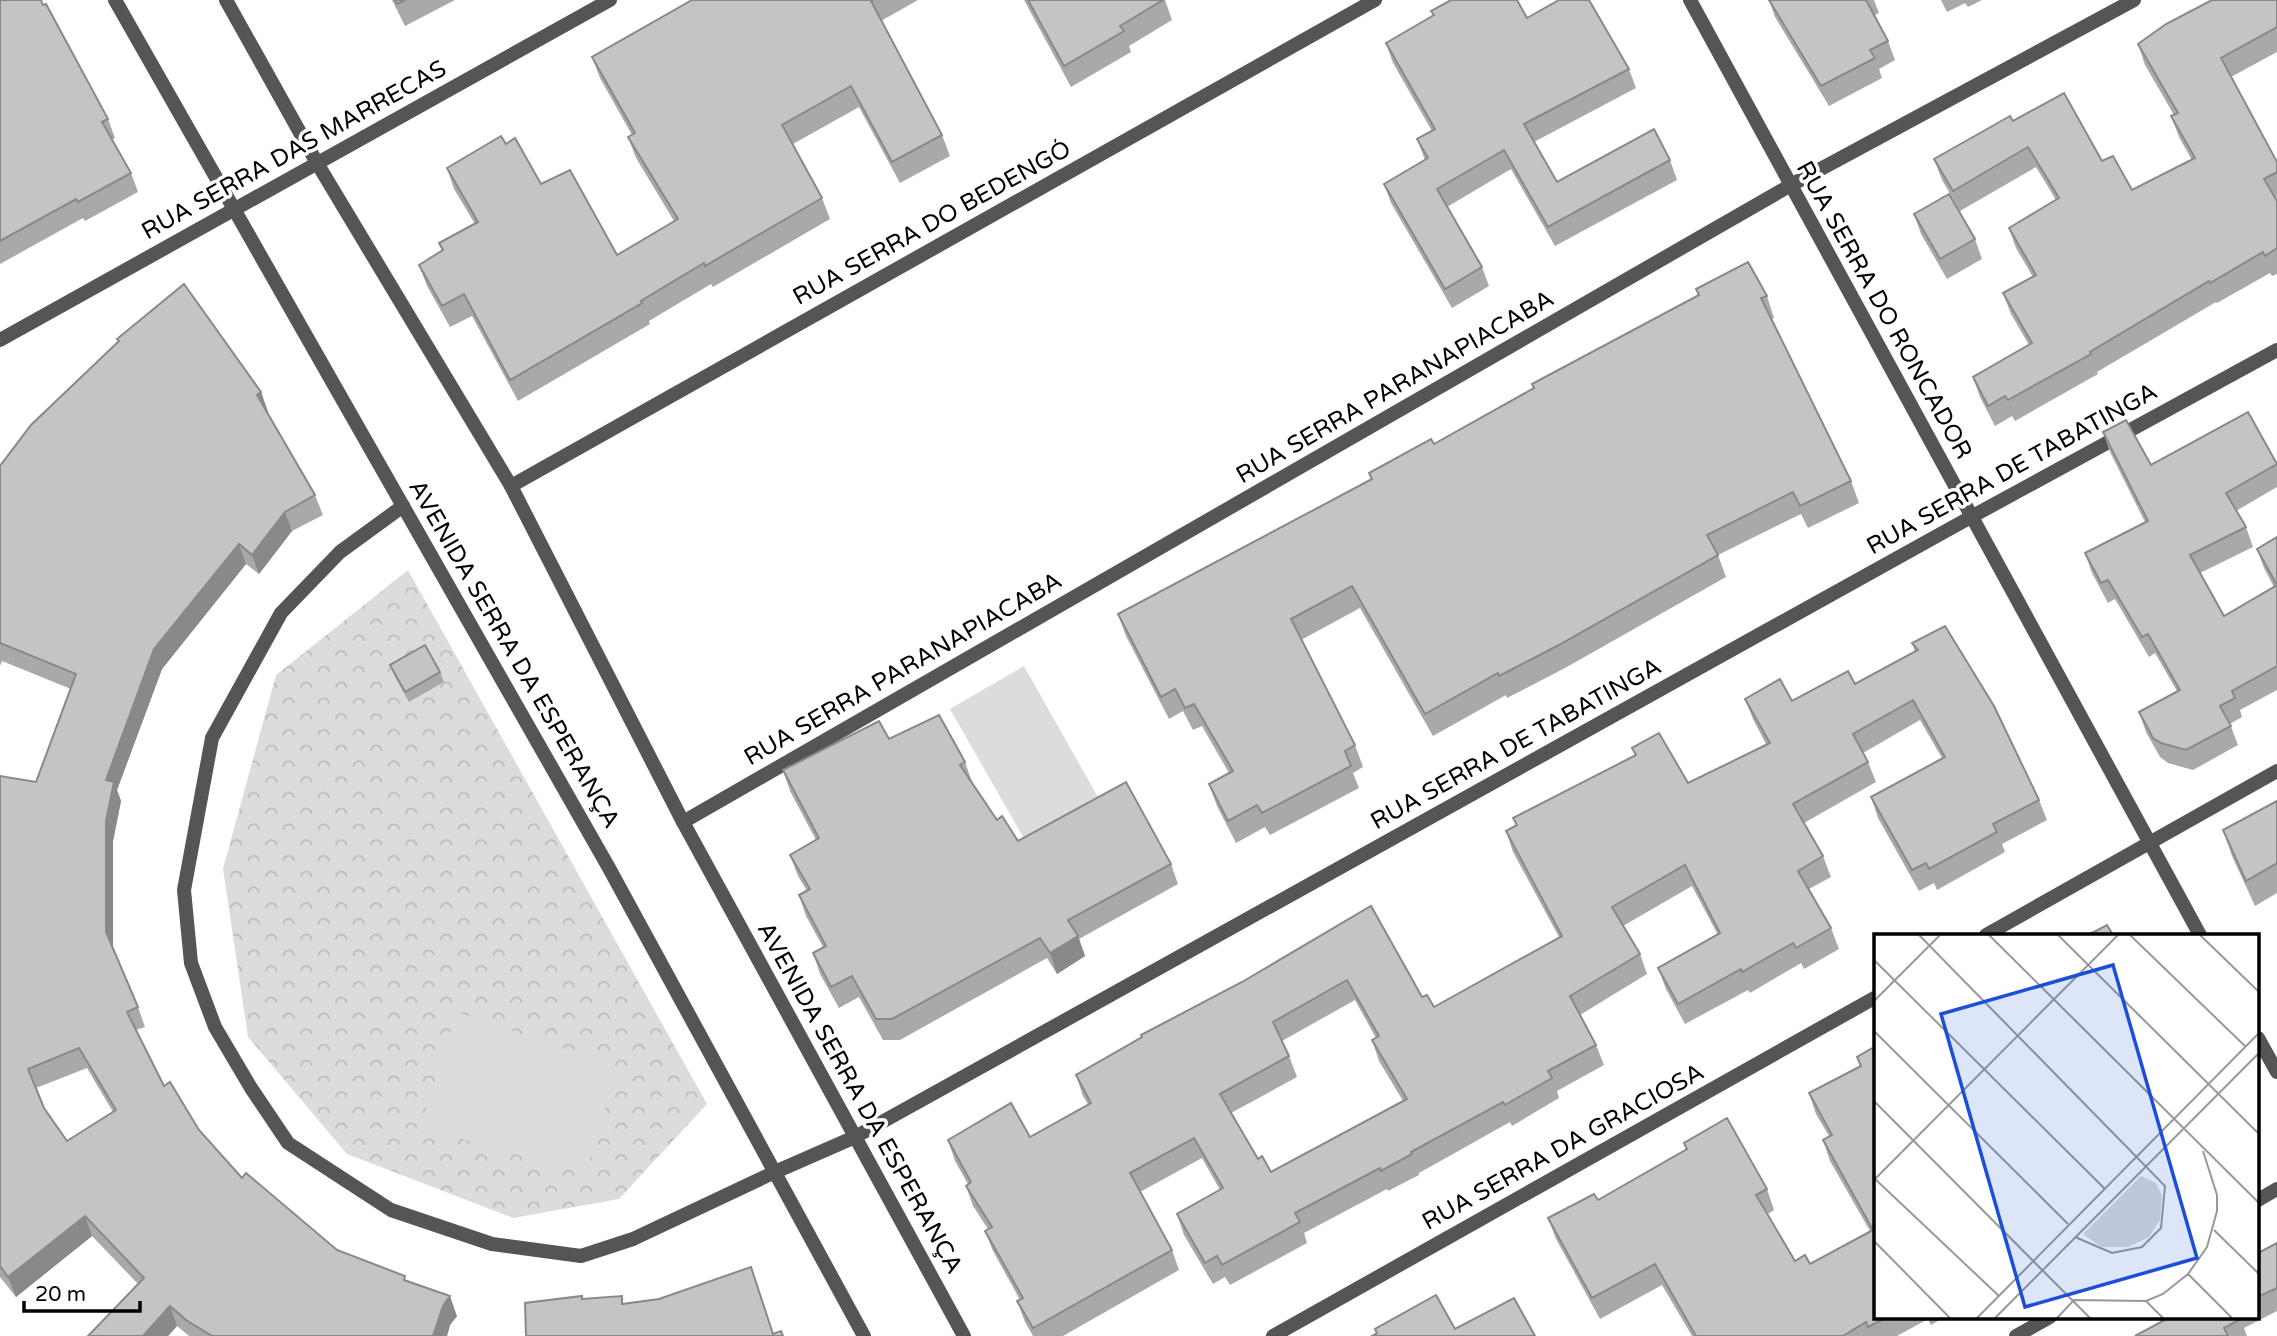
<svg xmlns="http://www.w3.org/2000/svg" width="2277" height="1336" font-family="'Varela Round',sans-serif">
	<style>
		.park { fill: url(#park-crowns) }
		.pitch { fill: #dcdcdc }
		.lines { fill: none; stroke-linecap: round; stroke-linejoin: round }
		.minor { stroke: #555; stroke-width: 14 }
		.tertiary { stroke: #555; stroke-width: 14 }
		.wall { fill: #a9a9a9; fill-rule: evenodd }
		.shaded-wall { fill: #898989 }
		.building { fill: #c4c4c4; stroke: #898989; stroke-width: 2; fill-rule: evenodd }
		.labels { text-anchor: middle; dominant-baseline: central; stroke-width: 7; stroke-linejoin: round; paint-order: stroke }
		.street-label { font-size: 24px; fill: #000; stroke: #fff }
		.inset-road { fill: none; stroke: #999; stroke-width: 2 }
		.view { fill: #1d4ed8; fill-opacity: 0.15; stroke: #1d4ed8; stroke-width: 3.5 }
		.inset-edge { fill: none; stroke: #000; stroke-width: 3.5 }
	</style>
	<defs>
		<pattern id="park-crowns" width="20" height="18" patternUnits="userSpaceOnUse" patternTransform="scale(1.75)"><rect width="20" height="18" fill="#dcdcdc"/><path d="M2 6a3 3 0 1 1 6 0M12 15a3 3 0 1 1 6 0" fill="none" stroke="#bbb"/></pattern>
	</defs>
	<rect width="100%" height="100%" fill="#fff"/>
	<path class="park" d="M408 570 707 1104 619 1199 513 1218 347 1154 248 1037 223 869 276 675Z"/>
	<g class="pitch">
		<path d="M1024 666 1099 799 1026 842 950 709Z"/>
		<path d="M457 1012 618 1067 586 1172 420 1128Z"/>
	</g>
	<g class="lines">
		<g class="minor">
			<path d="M1690 0 2200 935"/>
			<path d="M0 340 610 0"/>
			<path d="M511 486 1375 0"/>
			<path d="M403 506 340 552 281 613 212 738 184 890 191 963 215 1027 251 1088 288 1143 391 1210 492 1244 581 1256 633 1239 775 1172 855 1137 1971 517 2277 350"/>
			<path d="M683 822 1791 185 2134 0"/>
			<path d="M2258 1038 2277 1072"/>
			<path d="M2258 1200 2277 1189"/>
			<path d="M2016 1336 2050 1317"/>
		</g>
		<g class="tertiary">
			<path d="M115 0 609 868 864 1336"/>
			<path d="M226 0 317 163 511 486 683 822 964 1336"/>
			<path d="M1986 935 2277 771"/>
			<path d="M1273 1336 1876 997"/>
		</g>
	</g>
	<g class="wall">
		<path d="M0 0 108 119 115 138 112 140 131 173 138 192 85 221 83 218 0 264Z"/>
		<path d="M392 0H455L405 26Z"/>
		<path d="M692 0H918L881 21 942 135 950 156 900 183 859 107 793 144 822 198 830 219 713 287 711 284 649 321 650 324 518 401 472 316 450 327 427 286 419 265 442 251 439 243 475 224 454 189 447 168 506 144 541 184 617 255 674 221 636 158 628 137 632 135 600 78 592 57Z"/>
		<path d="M1024 0H1165L1172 20 1129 46 1131 52 1071 87Z"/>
		<path d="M1769 0H1874L1879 13 1875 15 1888 41 1895 60 1879 69 1882 78 1829 106 1775 17Z"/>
		<path d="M1941 0H1982L1968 7 1965 3 1947 12Z"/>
		<path d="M2277 0V52L2231 77 2277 162V197L2275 198 2277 201V274L2272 276 2270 273 2217 303 2216 302 2097 372 2098 374 2015 421 2012 416 1995 426 1980 397 1973 377 2029 345 2011 314 2003 293 2033 277 2016 248 2009 228 2056 200 2036 167 1960 211 1942 180 1934 159 2013 121 2102 161 2132 190 2192 160 2179 137 2171 116 2174 115 2145 65 2138 44Z"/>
		<path d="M1431 11 1527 18 1629 69 1636 88 1534 142 1557 182 1670 160 1677 180 1555 246 1511 169 1447 207 1482 267 1489 286 1452 308 1391 203 1384 184 1425 160 1417 139 1432 131 1393 63 1386 43 1433 16Z"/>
		<path d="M1914 214 1975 239 1982 259 1947 279 1921 234Z"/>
		<path d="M1696 289 1767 296 1774 318 1772 319 1851 481 1859 503 1808 528 1801 514 1718 555 1726 577 1565 668 1507 698 1506 695 1433 736 1360 608 1301 640 1355 745 1363 767 1353 773 1359 788 1270 835 1265 827 1236 843 1217 806 1209 784 1229 773 1202 726 1193 730 1183 711 1169 719 1126 636 1118 614 1371 480 1369 473 1434 444 1533 388 1532 384 1698 296Z"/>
		<path d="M117 339 261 392 268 412H267L315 495 323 515 292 531 259 574 246 564 162 669 117 790 121 801 113 841V949L138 1007 145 1027 136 1030 164 1086 199 1130 242 1178 337 1250 407 1281 457 1316 450 1325 447 1336H189L177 1326 168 1336H88L138 1284 92 1236 16 1297 0 1277V776L36 782 71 689 2 661 0 666V466L119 342ZM87 1068 113 1112 67 1141 44 1108 36 1088Z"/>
		<path d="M2103 432 2151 465 2277 462V487L2236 511 2246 527 2253 547 2200 573 2224 616 2274 587 2264 568 2257 549 2277 537V690L2240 710 2242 717 2230 724 2238 745 2193 770 2168 763 2160 757 2146 732 2139 712 2177 691 2155 653 2149 657 2115 599 2108 603 2092 573 2085 553 2145 522 2110 452Z"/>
		<path d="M1912 643 2039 800 2047 820 2002 844 2005 852 1937 890 1934 883 1919 891 1878 818 1871 797 1942 758 1920 720 1863 753 1868 762 1876 782 1804 823 1823 856 1831 877 1809 889 1831 928 1839 949 1804 969 1801 963 1750 993 1748 990 1685 1024 1666 989 1658 968 1718 935 1692 886 1623 926 1640 954 1647 974 1580 1015 1596 1045 1604 1065 1557 1091 1559 1098 1512 1126 1510 1122 1419 1173V1175L1388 1191 1387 1189 1304 1233 1307 1243 1230 1285 1225 1277 1213 1284 1184 1235 1177 1214 1220 1190 1202 1158 1140 1192 1172 1250 1179 1270 1063 1336H1033L1025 1322 1017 1301 1020 1300 993 1251 985 1231 988 1229 973 1206 966 1186 968 1184 955 1161 948 1140 1030 1137 1088 1104 1083 1096 1076 1075 1242 982 1371 906 1422 997 1434 1007 1559 937 1513 852 1506 831 1516 826 1513 818 1635 756 1632 748 1688 783 1766 744 1753 719 1745 699 1792 701 1855 684 1915 652ZM1355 1000 1376 1038 1372 1040 1379 1061 1403 1101 1271 1172 1258 1159 1231 1113 1297 1077 1289 1056 1282 1041Z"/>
		<path d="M390 665 440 672 444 682 409 702 394 675Z"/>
		<path d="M889 739 965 762 972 782 997 820 1018 841 1171 864 1178 884 1079 939 1085 956 1057 974 1047 958 900 1040H883L859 997 839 1008 820 974 813 953 823 947 806 916 799 895 807 891 798 876 790 855 816 840 790 791 783 770Z"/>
		<path d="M2277 801V893L2255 906 2232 856 2223 830Z"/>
		<path d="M1876 1046V1317H1945L1931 1325 1928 1319 1897 1336H1692L1662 1285 1600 1319 1556 1239 1548 1218 1598 1200 1686 1150 1684 1143 1767 1189 1774 1210 1768 1214 1795 1261 1810 1264 1870 1231 1830 1161 1823 1140 1829 1136 1816 1114 1809 1093 1860 1066 1857 1057Z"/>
		<path d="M2277 1243V1311L2244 1328 2247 1336H2135L2161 1322 2160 1317H2258V1253Z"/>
	</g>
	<g class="shaded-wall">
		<path d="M261 392 268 412 264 415 257 395Z"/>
		<path d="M285 512 292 531 259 574 252 555Z"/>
		<path d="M239 544 246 564 162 669 117 790 121 801 113 841V952L106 932V780L154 649Z"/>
		<path d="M1078 936 1085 956 1057 974 1050 953Z"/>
		<path d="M85 1216 92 1236 16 1297 8 1277Z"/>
		<path d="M450 1296 457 1316 450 1325 447 1336H433L443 1306Z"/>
		<path d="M170 1306 177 1326 168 1336H143Z"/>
	</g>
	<g class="building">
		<path d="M0 0H41L43 5 46 4 108 119 102 122 131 173 78 202 76 199 0 241Z"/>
		<path d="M395 0H405L397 4Z"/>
		<path d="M692 0H873L871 1 942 135 892 162 851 86 782 125 822 198 705 266 704 263 641 301 642 303 510 380 464 294 442 306 419 265 443 250 439 243 478 222 447 168 501 136 506 144 515 138 541 184 570 170 617 255 678 219 628 137 635 133 592 57Z"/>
		<path d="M1028 0H1163L1120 26 1124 31 1064 66Z"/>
		<path d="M1451 0H1517L1527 18 1559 0H1589L1629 69 1524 124 1557 182 1654 129 1670 160 1548 227 1504 150 1437 189 1482 267 1445 289 1384 184 1428 158 1417 139 1435 129 1386 43 1434 15 1431 11Z"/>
		<path d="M1769 0H1866L1888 41 1870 50 1875 58 1821 86Z"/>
		<path d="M2212 0H2277V27L2221 58 2277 162V172L2264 179 2277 201V248L2265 256 2263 252 2210 283 2209 281 2090 352 2091 354 2008 400 2005 396 1988 406 1973 377 2032 343 2003 293 2036 275 2009 228 2059 198 2028 147 1953 191 1934 159 2010 116 2013 121 2064 93 2102 161 2113 156 2132 190 2195 158 2171 116 2178 113 2138 44 2166 24Z"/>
		<path d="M1949 194 1975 239 1940 259 1914 214Z"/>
		<path d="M1748 262 1767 296 1761 298 1851 481 1800 506 1793 492 1707 535 1718 555 1557 646 1499 676 1498 673 1425 714 1352 586 1291 619 1355 745 1345 751 1351 766 1262 813 1257 805 1228 821 1209 784 1233 771 1194 704 1185 708 1175 689 1161 697 1118 614 1372 479 1369 473 1431 439 1434 444 1534 388 1532 384 1699 295 1696 289Z"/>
		<path d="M184 284 261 392 257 395 315 495 285 512 252 555 239 544 154 649 106 780 114 782 106 821V932L138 1007 127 1012 164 1086 170 1082 199 1130 242 1178 246 1173 337 1250 405 1276 404 1280 450 1296 443 1306 433 1336H212L186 1320 170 1306 143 1336H88L144 1278 85 1216 8 1277 0 1266V776L36 782 76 674 0 643V466L31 425 119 341 117 339ZM79 1048 116 1110 67 1141 44 1108 28 1069Z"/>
		<path d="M2248 412 2277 464 2226 493 2246 527 2190 555 2224 616 2277 585 2257 549 2277 537V666L2232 691 2235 698 2220 706 2231 726 2186 750 2161 743 2153 738 2139 712 2180 690 2148 634 2142 637 2108 580 2101 583 2085 553 2148 521 2103 432 2126 420 2151 465Z"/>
		<path d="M1945 626 1994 706 2039 800 1993 824 1997 832 1929 869 1926 863 1912 870 1871 797 1945 757 1913 700 1853 734 1868 762 1793 804 1823 856 1798 871 1831 928 1796 948 1793 943 1742 972 1741 969 1678 1004 1658 968 1720 933 1685 865 1612 907 1640 954 1570 996 1596 1045 1548 1071 1552 1078 1505 1105 1503 1102 1411 1152 1412 1154 1381 1171 1380 1168 1295 1213 1300 1222 1222 1265 1217 1256 1205 1263 1177 1214 1223 1188 1194 1138 1130 1173 1172 1250 1033 1328 1017 1301 1023 1298 985 1231 992 1227 966 1186 971 1182 948 1140 1011 1103 1030 1137 1091 1103 1076 1075 1142 1037 1141 1035 1242 982 1371 906 1422 997 1427 995 1434 1007 1562 936 1506 831 1517 825 1513 818 1636 755 1632 748 1659 733 1688 783 1770 743 1745 699 1780 679 1792 701 1848 671 1855 684 1918 650 1912 643ZM1347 980 1379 1036 1372 1040 1407 1099 1271 1172 1262 1156 1258 1159 1220 1094 1289 1056 1273 1022Z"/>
		<path d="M425 645 440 672 405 692 390 665Z"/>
		<path d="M939 715 965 762 960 765 997 820 1002 816 1018 841 1126 782 1171 864 1068 920 1078 936 1050 953 1040 938 892 1019H876L852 976 831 987 813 953 826 946 799 895 810 889 790 855 819 838 783 770 879 721 889 739Z"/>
		<path d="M2277 801V863L2246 881 2223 830Z"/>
		<path d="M2107 925 2113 935H2088Z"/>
		<path d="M1876 1046V1317H1887L1868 1327 1866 1322 1843 1336H1696L1655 1264 1592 1298 1548 1218 1594 1194 1598 1200 1687 1149 1684 1143 1727 1118 1767 1189 1756 1195 1795 1261 1805 1255 1810 1264 1873 1230 1823 1140 1832 1135 1809 1093 1861 1066 1857 1057Z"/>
		<path d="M2277 1243V1288L2258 1297V1253Z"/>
		<path d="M751 1267 773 1334 781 1331 783 1336H526L525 1303 582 1296V1299L622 1296V1304L659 1299Z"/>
		<path d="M1436 1295 1455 1329 1514 1298 1535 1336H1372L1377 1333 1375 1329Z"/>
		<path d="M2160 1317H2240L2241 1319 2224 1328 2228 1336H2135L2163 1321Z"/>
	</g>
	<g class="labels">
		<g class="street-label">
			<text transform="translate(294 150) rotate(-29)">RUA SERRA DAS MARRECAS</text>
			<text transform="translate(932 223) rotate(-29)">RUA SERRA DO BEDENGÓ</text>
			<text transform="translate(1884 310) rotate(61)">RUA SERRA DO RONCADOR</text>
			<text transform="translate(1395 387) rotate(-30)">RUA SERRA PARANAPIACABA</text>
			<text transform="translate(2012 469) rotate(-29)">RUA SERRA DE TABATINGA</text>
			<text transform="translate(514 654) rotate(60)">AVENIDA SERRA DA ESPERANÇA</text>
			<text transform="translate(903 669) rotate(-30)">RUA SERRA PARANAPIACABA</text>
			<text transform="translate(1516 744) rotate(-29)">RUA SERRA DE TABATINGA</text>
			<text transform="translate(860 1098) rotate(61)">AVENIDA SERRA DA ESPERANÇA</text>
			<text transform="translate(1563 1147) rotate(-29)">RUA SERRA DA GRACIOSA</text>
		</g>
	</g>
	<g transform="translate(1874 934)">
		<rect width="385" height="385" fill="#fff"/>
		<path d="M267 242 282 249 288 262 286 286 275 303 254 313H227L209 300Z" fill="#dcdcdc"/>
		<path d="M261 266a11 11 0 1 1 22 0a11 11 0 1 1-22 0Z" fill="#dcdcdc"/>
		<path class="inset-road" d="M45 1 291 252 287 294 268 313 238 319 201 303M115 1 385 269M184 1 385 200M256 1 372 113M326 1 385 58M0 26 231 255M0 67 66 1M0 97 194 290M0 167 216 384M0 244 125 362M0 246 244 1M340 296 385 340M0 307 76 384M314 340 358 384M272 367 289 384M103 384 385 99M121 384 385 119M183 384 200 366 272 367 289 360 314 340 333 313 343 277V261L329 217"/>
		<path class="view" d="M239 31 323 324 151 373 67 80Z"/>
		<rect width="385" height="385" class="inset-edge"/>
	</g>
	<path d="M24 1301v10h116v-10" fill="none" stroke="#000000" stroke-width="3.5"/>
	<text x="35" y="1301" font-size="21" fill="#000000" stroke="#ffffff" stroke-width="5" paint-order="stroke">20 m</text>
</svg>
